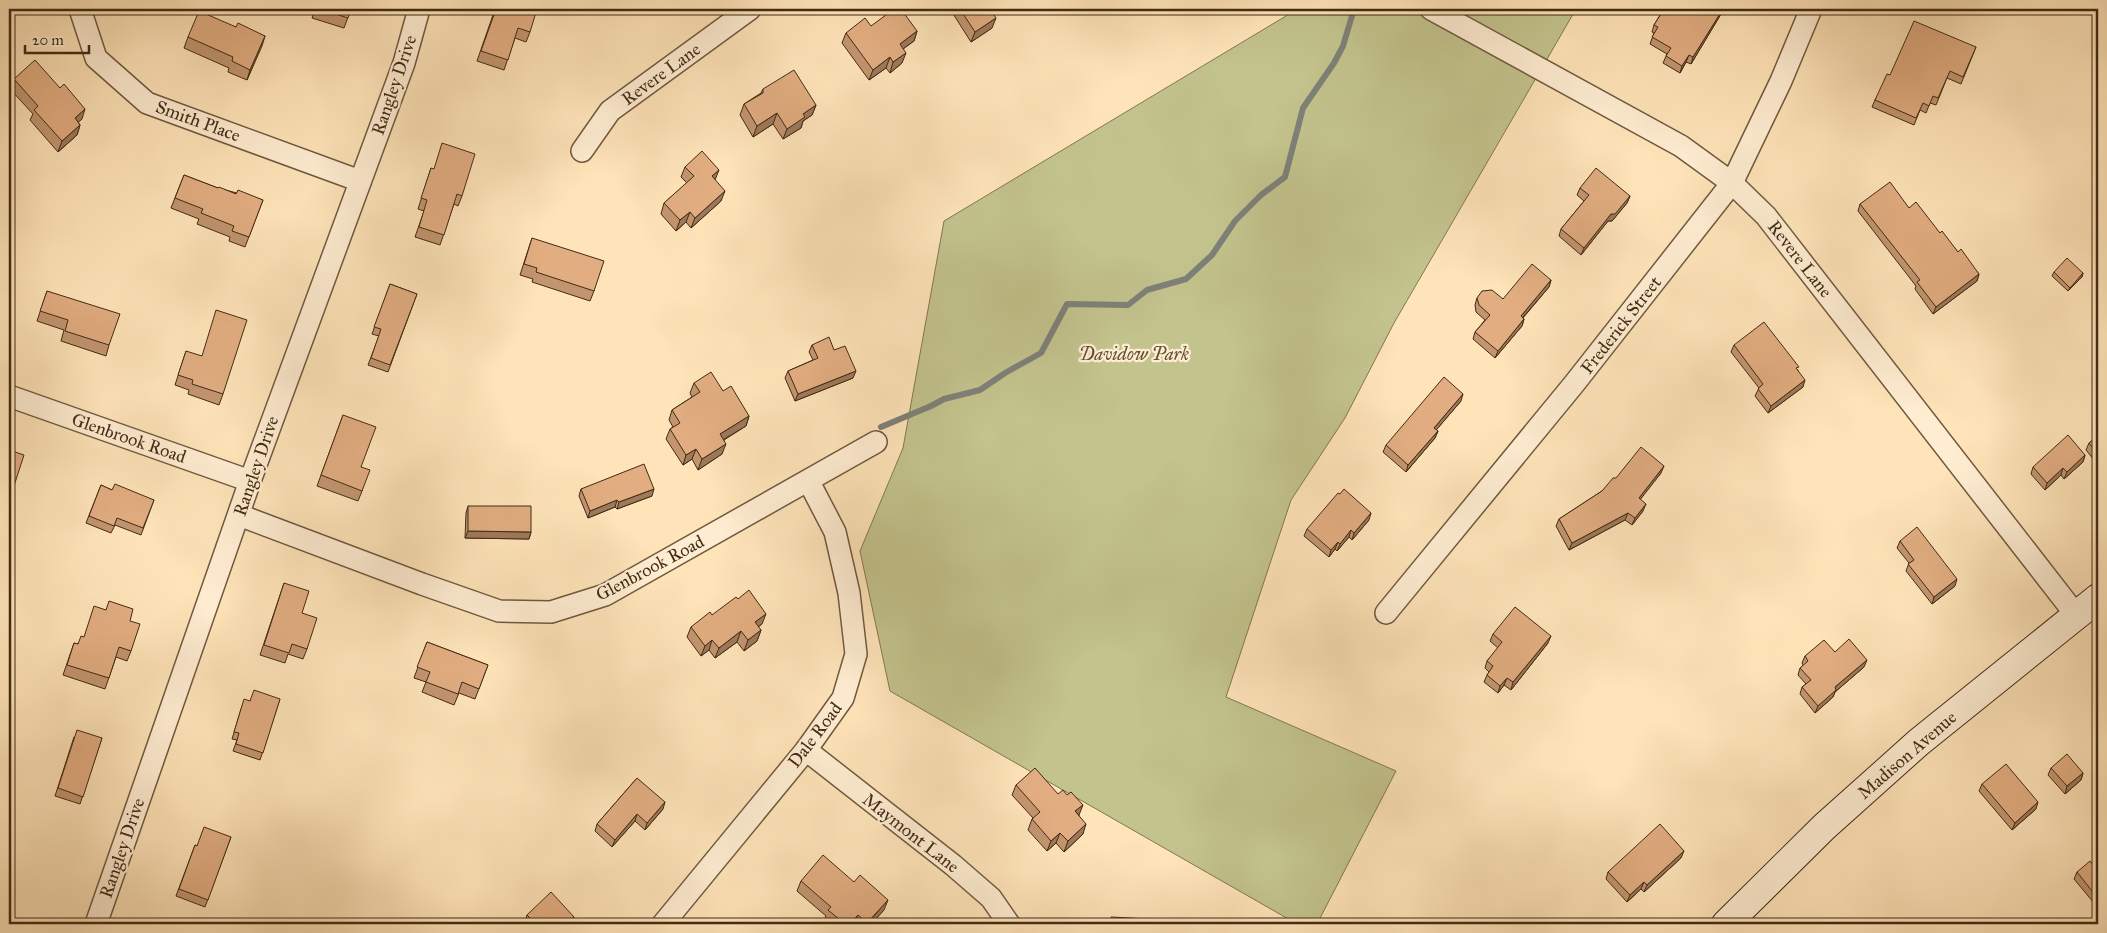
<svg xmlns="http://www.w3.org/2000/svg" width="2107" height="933" font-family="'IM FELL Great Primer',serif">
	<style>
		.green { fill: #c3c38d; stroke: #827751 }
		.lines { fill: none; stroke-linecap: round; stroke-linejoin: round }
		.stream { stroke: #7e8179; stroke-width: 6 }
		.street-casing { stroke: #70593e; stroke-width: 24 }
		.secondary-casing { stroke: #412b15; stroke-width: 30 }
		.street { stroke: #ffedd2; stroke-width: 21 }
		.secondary { stroke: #ffedd2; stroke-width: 28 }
		.wall { fill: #c2956f; stroke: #412b15 }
		.shaded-wall { fill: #9e795a; stroke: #412b15 }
		.building { fill: #e1ad81; stroke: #412b15 }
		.labels { text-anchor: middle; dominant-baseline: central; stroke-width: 4.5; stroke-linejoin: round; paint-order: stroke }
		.street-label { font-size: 18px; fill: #412b15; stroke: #ffedd2 }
		.park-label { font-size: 18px; font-style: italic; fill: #625133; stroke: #ffedd2 }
	</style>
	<rect width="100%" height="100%" fill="#ffe4b9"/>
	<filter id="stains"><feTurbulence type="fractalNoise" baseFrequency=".004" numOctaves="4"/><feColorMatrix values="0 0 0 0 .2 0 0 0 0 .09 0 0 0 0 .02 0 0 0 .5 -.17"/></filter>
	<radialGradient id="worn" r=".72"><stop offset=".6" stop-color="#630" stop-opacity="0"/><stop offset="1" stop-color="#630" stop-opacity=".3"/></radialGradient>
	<path class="green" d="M1290 9H1576L1394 323 1345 418 1291 500 1226 697 1396 771 1317 924H1297L890 691 860 551 903 448 944 221 1286 16Z"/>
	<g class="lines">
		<path class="stream" d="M881 427 931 406 944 399 980 390 1005 373 1041 353 1067 304 1128 305 1147 290 1186 279 1212 255 1235 221 1261 195 1285 177 1303 108 1334 63 1343 46 1354 9"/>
		<g class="street-casing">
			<g id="street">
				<path d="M80 9 96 58 147 103 360 181"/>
				<path d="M1431 9 1681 146 1732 183 1766 216 2076 615"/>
				<path d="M582 151 610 111 750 9"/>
				<path d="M9 396 250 481"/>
				<path d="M239 515 422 584 499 611 551 612 605 595 876 442"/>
				<path d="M1386 613 1574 384 1732 183 1781 81 1811 9"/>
				<path d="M806 750 953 865 991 898 1009 924"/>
				<path d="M96 924 250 481 404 63 419 9"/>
				<path d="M663 924 806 750 843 698 856 654 849 593 835 532 809 482"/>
			</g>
		</g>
		<g class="secondary-casing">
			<path id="secondary" d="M1726 924 1824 827 1919 742 2098 598"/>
		</g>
		<use href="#street" class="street"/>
		<use href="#secondary" class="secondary"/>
	</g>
	<g class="wall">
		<path d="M315 9H351L344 28 312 18Z"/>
		<path d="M495 9 530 32 526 42 515 38 504 70 477 61Z"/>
		<path d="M950 9H995L991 11 992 28 971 42Z"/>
		<path d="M1659 9H1724L1691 64 1686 62 1680 73 1663 63 1667 54 1650 44 1654 33 1652 32 1654 25 1662 12 1659 10Z"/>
		<path d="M871 26 917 31 914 41 903 49 902 63 890 73 886 68 869 80 842 43 846 33Z"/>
		<path d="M236 27 265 36 247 80 228 72 229 68 184 48 188 37Z"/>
		<path d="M1976 47 1961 84 1947 78 1936 105 1930 103 1926 113 1920 110 1914 125 1872 107 1875 100 1890 75Z"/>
		<path d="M14 79 82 119 78 122 80 125 77 135 58 152 30 120 33 114 10 89Z"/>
		<path d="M763 89 816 105 812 115 803 121 801 128 783 139 773 124 753 137 740 115 744 104 761 93Z"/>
		<path d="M685 167 715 180 721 201 691 228 686 222 676 231 661 214 664 203 687 183 681 177Z"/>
		<path d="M431 168 462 196 458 206 454 204 440 245 415 237 424 211 418 209Z"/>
		<path d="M184 175 218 188 263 200 245 247 229 241 230 237 197 224 199 219 171 208Z"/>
		<path d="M1580 188 1630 196 1627 203 1612 221H1608L1581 255 1559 236 1561 229 1584 201 1577 195Z"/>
		<path d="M1860 204 1909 208 1940 233 1979 274 1977 281 1933 314 1915 289 1916 286 1858 211Z"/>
		<path d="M532 238 594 291 590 301 532 282 533 279 520 275Z"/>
		<path d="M2054 272 2083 273 2082 277 2068 291 2052 276Z"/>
		<path d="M1551 280 1549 287 1523 318 1524 319 1522 326 1495 358 1473 339 1475 332 1485 320 1476 312 1475 305 1477 298 1503 299Z"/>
		<path d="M390 284 417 294 388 372 368 365 379 336 372 334Z"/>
		<path d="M47 291 109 345 106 356 61 341 64 330 37 321Z"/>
		<path d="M812 345 834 350 853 378 795 401 785 378 788 371 813 360 809 352Z"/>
		<path d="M1734 345 1798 370 1803 387 1768 413 1755 396 1759 388 1731 352Z"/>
		<path d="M186 351 223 394 219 405 188 394 189 390 175 385Z"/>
		<path d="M694 383 723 391 749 416 746 426 724 440 722 454 698 470 692 459 683 465 666 439 670 429 673 427 669 420 672 410 692 397 690 393Z"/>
		<path d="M1461 401 1436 430 1438 431 1435 438 1406 472 1383 452 1386 445Z"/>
		<path d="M343 415 361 467 362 491 358 501 317 486Z"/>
		<path d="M2098 436V465L2086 450 2089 443Z"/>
		<path d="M2085 455 2083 462 2064 479 2061 475 2045 490 2031 474 2033 467Z"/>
		<path d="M1661 473 1640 499 1643 511 1632 525 1625 520 1569 550 1556 526 1559 519 1602 491 1616 478Z"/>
		<path d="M101 485 112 490 154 500 141 535 115 525 111 533 86 523Z"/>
		<path d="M581 489 652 496 617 509 615 507 588 518 579 496Z"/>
		<path d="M468 506 531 532 529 539 465 538 466 513Z"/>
		<path d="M1369 520 1352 540 1349 537 1337 551 1335 549 1329 557 1304 536 1307 529Z"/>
		<path d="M1900 541 1955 586 1932 604 1906 571 1909 563 1897 548Z"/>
		<path d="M284 583 302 613 307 649 303 659 288 654 285 663 260 655Z"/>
		<path d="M712 615 762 624 758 627 761 630 757 641 744 651 737 642 715 658 709 650 701 656 687 637 691 627Z"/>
		<path d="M130 621 131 651 127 661 116 657 105 689 63 675 74 643 78 644 84 637Z"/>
		<path d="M1493 634 1548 643 1511 690 1504 685 1498 693 1484 682 1487 675 1489 672 1485 668 1487 661 1498 648 1490 641Z"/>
		<path d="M427 642 488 665 475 699 459 693 454 705 422 692 426 682 414 678Z"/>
		<path d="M1835 652 1864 667 1835 692 1833 697 1815 713 1800 694 1802 687 1806 684 1798 675 1800 668 1803 665 1802 663 1805 656Z"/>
		<path d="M280 699 260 760 233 751 237 740 232 739 242 706 250 701Z"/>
		<path d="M74 737 102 738 80 804 55 796Z"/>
		<path d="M2051 768 2083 773 2081 780 2065 794 2048 775Z"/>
		<path d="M637 778 663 809 645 830 635 821 612 847 595 831 597 824Z"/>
		<path d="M1982 784 2036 809 2012 830 1979 791Z"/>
		<path d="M1016 785 1058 794 1079 815 1083 834 1064 852 1056 843 1047 851 1028 830 1032 819 1033 818 1012 795Z"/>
		<path d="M231 837 205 907 176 896 195 845 197 846Z"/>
		<path d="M1681 858 1644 892 1641 889 1627 902 1606 879 1608 872Z"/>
		<path d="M2098 871V899L2094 903 2074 879 2077 872Z"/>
		<path d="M801 881 884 910 871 924H829L824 920 826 916 797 891Z"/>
		<path d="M527 915 571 924H524Z"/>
	</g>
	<g class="shaded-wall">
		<path d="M1723 9H1724L1691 64 1693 57Z"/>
		<path d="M996 18 992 28 971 42 975 32Z"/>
		<path d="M917 31 914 41 896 54 900 44Z"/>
		<path d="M265 36 262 46 247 80 250 70Z"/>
		<path d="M906 53 902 63 890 73 893 62Z"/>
		<path d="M1689 55 1686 62 1680 73 1682 66Z"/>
		<path d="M890 57 886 68 869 80 873 70Z"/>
		<path d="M816 105 812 115 803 121 801 128 783 139 787 129 803 114Z"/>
		<path d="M85 109 82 119 71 129 75 118Z"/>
		<path d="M777 113 773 124 753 137 757 126Z"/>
		<path d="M80 125 77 135 58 152 62 141Z"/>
		<path d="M719 170 715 180 712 176Z"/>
		<path d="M725 191 721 201 691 228 695 218Z"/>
		<path d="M1630 196 1627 203 1612 221H1608L1581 255 1584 248 1611 214Z"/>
		<path d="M690 212 686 222 676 231 680 220Z"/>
		<path d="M2083 273 2082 277 2068 291 2070 288Z"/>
		<path d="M1979 274 1977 281 1933 314 1936 307Z"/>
		<path d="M1551 280 1549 287 1518 323 1521 316Z"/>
		<path d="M1524 319 1522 326 1495 358 1498 351Z"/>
		<path d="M856 371 853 378 795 401 798 394Z"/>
		<path d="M1805 380 1803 387 1768 413 1771 406Z"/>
		<path d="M1463 394 1461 401 1432 435 1434 428Z"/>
		<path d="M749 416 746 426 716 444 720 434Z"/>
		<path d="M1438 431 1435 438 1406 472 1408 465Z"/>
		<path d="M726 444 722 454 698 470 702 459Z"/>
		<path d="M696 449 692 459 683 465 686 455Z"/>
		<path d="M2085 455 2083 462 2064 479 2067 472Z"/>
		<path d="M1664 466 1661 473 1636 505 1639 498Z"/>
		<path d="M2063 468 2061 475 2045 490 2047 483Z"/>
		<path d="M654 489 652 496 617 509 619 502Z"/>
		<path d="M617 500 615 507 588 518 590 511Z"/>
		<path d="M1646 504 1643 511 1632 525 1635 518Z"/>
		<path d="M1371 513 1369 520 1352 540 1354 533Z"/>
		<path d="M1628 513 1625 520 1569 550 1572 543Z"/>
		<path d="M1351 530 1349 537 1337 551 1340 544Z"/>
		<path d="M468 531 531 532 529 539 465 538Z"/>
		<path d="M1338 542 1335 549 1329 557 1331 550Z"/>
		<path d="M1957 579 1955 586 1932 604 1934 597Z"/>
		<path d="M766 614 762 624 751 632 755 622Z"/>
		<path d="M761 630 757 641 744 651 748 640Z"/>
		<path d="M741 631 737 642 715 658 719 648Z"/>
		<path d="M1551 636 1548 643 1511 690 1513 682Z"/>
		<path d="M712 640 709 650 701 656 705 646Z"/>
		<path d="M1867 660 1864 667 1835 692 1833 697 1815 713 1818 706 1835 687Z"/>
		<path d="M1507 678 1504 685 1498 693 1500 686Z"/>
		<path d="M2083 773 2081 780 2065 794 2067 786Z"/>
		<path d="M665 802 663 809 645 830 647 823Z"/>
		<path d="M2038 802 2036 809 2012 830 2015 823Z"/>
		<path d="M1083 805 1079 815 1075 811Z"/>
		<path d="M637 814 635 821 612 847 615 840Z"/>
		<path d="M1086 824 1083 834 1064 852 1068 841Z"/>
		<path d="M1060 833 1056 843 1047 851 1051 841Z"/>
		<path d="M1684 851 1681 858 1644 892 1647 885Z"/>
		<path d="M1644 882 1641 889 1627 902 1630 895Z"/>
		<path d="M2098 894V899L2094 903 2096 896Z"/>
		<path d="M888 900 884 910 871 924H867Z"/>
		<path d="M858 915 854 924H850Z"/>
		<path d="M574 917 571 924H566Z"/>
	</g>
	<g class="building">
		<path d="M320 9H351L348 18Z"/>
		<path d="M496 9H537L530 32 518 28 508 60 481 51Z"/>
		<path d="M894 9H901L917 31 900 44 906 53 893 62 890 57 873 70 846 33 865 18 871 26Z"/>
		<path d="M960 9H990L996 18 975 32Z"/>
		<path d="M1664 9H1723L1693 57 1689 55 1682 66 1666 56 1671 48 1652 37 1658 27 1654 25Z"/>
		<path d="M199 11 236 27 238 23 265 36 250 70 232 61 233 57 188 37Z"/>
		<path d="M1914 21 1976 47 1963 77 1950 71 1938 98 1933 96 1929 106 1923 103 1916 118 1875 100 1887 74 1890 75Z"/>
		<path d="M35 60 60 88 64 84 85 109 75 118 80 125 62 141 34 110 38 106 14 79Z"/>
		<path d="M794 70 816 105 803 114 805 117 787 129 777 113 757 126 744 104 763 93V89Z"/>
		<path d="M442 143 475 154 462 196 457 194 444 235 419 227 427 200 421 198 431 168 434 169Z"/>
		<path d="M702 151 719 170 712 176 725 191 695 218 690 212 680 220 664 203 694 176 685 167Z"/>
		<path d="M1596 168 1630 196 1615 214H1611L1584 248 1561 229 1589 195 1580 188Z"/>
		<path d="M184 175 218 188 219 187 236 194 238 190 263 200 249 237 232 231 234 226 201 213 203 209 175 198Z"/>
		<path d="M1890 182 1909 208 1916 202 1940 233 1942 231 1958 252 1961 249 1979 274 1936 307 1917 282 1920 280 1860 204Z"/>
		<path d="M532 238 604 261 594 291 536 272 537 268 524 264Z"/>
		<path d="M2067 258 2083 273 2070 288 2054 272Z"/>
		<path d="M1532 264 1551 280 1521 316 1524 319 1498 351 1475 332 1490 315 1479 305 1477 298 1482 291 1492 290 1503 299Z"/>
		<path d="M390 284 417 294 390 365 371 358 381 329 374 327Z"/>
		<path d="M47 291 120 314 109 345 65 331 68 320 40 311Z"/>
		<path d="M216 310 247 320 223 394 192 384 193 380 178 375 186 351 202 356Z"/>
		<path d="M1764 322 1799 367 1796 368 1805 380 1771 406 1758 389 1763 384 1734 345Z"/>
		<path d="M829 337 834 350 845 346 856 371 798 394 788 371 818 358 812 345Z"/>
		<path d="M711 372 723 391 731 386 749 416 720 434 726 444 702 459 696 449 686 455 670 429 680 423 672 410 700 392 694 383Z"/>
		<path d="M1444 377 1463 394 1434 428 1438 431 1408 465 1386 445Z"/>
		<path d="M343 415 376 427 361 467 370 470 362 491 321 475Z"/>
		<path d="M2068 435 2085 455 2067 472 2063 468 2047 483 2033 467Z"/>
		<path d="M2098 436V455L2089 443Z"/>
		<path d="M1641 447 1664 466 1639 498 1646 504 1635 518 1628 513 1572 543 1559 519 1602 491 1613 478H1616Z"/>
		<path d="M9 450 24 455 11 495H9Z"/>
		<path d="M644 464 654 489 619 502 617 500 590 511 581 489Z"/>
		<path d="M115 484 154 500 143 528 117 518 114 526 89 516 101 485 112 490Z"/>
		<path d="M1344 489 1371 513 1354 533 1351 530 1340 544 1338 542 1331 550 1307 529 1338 493 1340 494Z"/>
		<path d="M468 506H531V532L468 531Z"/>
		<path d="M1917 527 1957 579 1934 597 1908 564 1914 560 1900 541Z"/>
		<path d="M284 583 309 591 302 613 317 618 307 649 292 644 289 653 264 645Z"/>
		<path d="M749 590 766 614 755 622 761 630 748 640 741 631 719 648 712 640 705 646 691 627 710 612 712 615 736 597 738 599Z"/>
		<path d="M109 601 133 609 130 621 140 624 131 651 119 647 109 678 67 665 74 643 78 644 81 636 84 637 94 606 106 610Z"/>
		<path d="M1515 607 1551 636 1513 682 1507 678 1500 686 1487 675 1493 666 1487 661 1502 642 1493 634Z"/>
		<path d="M1849 639 1867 660 1835 687 1836 690 1818 706 1802 687 1811 680 1800 668 1808 661 1805 656 1824 640 1835 652Z"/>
		<path d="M427 642 488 665 479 689 462 682 458 694 426 682 430 672 417 667Z"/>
		<path d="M254 690 280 699 263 753 236 744 239 733 234 732 244 699 250 701Z"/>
		<path d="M77 730 102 738 83 797 58 788Z"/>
		<path d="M2067 754 2083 773 2067 786 2051 768Z"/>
		<path d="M2006 764 2038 802 2015 823 1982 784Z"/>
		<path d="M1035 768 1058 794 1063 790 1067 795 1071 792 1083 805 1075 811 1086 824 1068 841 1060 833 1051 841 1032 819 1040 812 1016 785Z"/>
		<path d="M637 778 665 802 647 823 637 814 615 840 597 824Z"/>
		<path d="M1660 824 1684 851 1647 885 1644 882 1630 895 1608 872Z"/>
		<path d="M204 827 231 837 208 900 179 889 195 845 197 846Z"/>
		<path d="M823 855 854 882 860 875 888 900 867 923 858 915 850 924H845L828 910 831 907 801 881Z"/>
		<path d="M2090 861 2098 871V894L2096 896 2077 872Z"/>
		<path d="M551 892 574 917 566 924H528L532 920 527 915Z"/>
		<path d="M1111 917 1149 919 1148 924H1110Z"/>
	</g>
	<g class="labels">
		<g class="street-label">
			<text transform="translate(661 74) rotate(-36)">Revere Lane</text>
			<text transform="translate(394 85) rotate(-71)">Rangley Drive</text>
			<text transform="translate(198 121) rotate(20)">Smith Place</text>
			<text transform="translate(1800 259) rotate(52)">Revere Lane</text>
			<text transform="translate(1621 325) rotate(-52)">Frederick Street</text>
			<text transform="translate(129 438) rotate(19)">Glenbrook Road</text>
			<text transform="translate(256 466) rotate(-71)">Rangley Drive</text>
			<text transform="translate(650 568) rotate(-28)">Glenbrook Road</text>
			<text transform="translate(815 735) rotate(-53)">Dale Road</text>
			<text transform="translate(1907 755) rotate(-41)">Madison Avenue</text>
			<text transform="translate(911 833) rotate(38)">Maymont Lane</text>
			<text transform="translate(122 848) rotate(-71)">Rangley Drive</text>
		</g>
		<g class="park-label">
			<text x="1134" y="354">Davidow Park</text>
		</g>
	</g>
	<rect width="2107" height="933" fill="none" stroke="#ffe4b9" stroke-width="30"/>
	<rect x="10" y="10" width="2087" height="913" fill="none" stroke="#412b15" stroke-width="2.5"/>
	<rect x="15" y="15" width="2077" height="903" fill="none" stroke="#412b15"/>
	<path d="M25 45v8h64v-8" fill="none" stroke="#412b15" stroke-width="2.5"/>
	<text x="32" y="45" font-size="15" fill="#412b15" stroke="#ffedd2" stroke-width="4" paint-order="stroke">20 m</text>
	<rect width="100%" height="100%" filter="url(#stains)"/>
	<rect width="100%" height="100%" fill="url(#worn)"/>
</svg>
